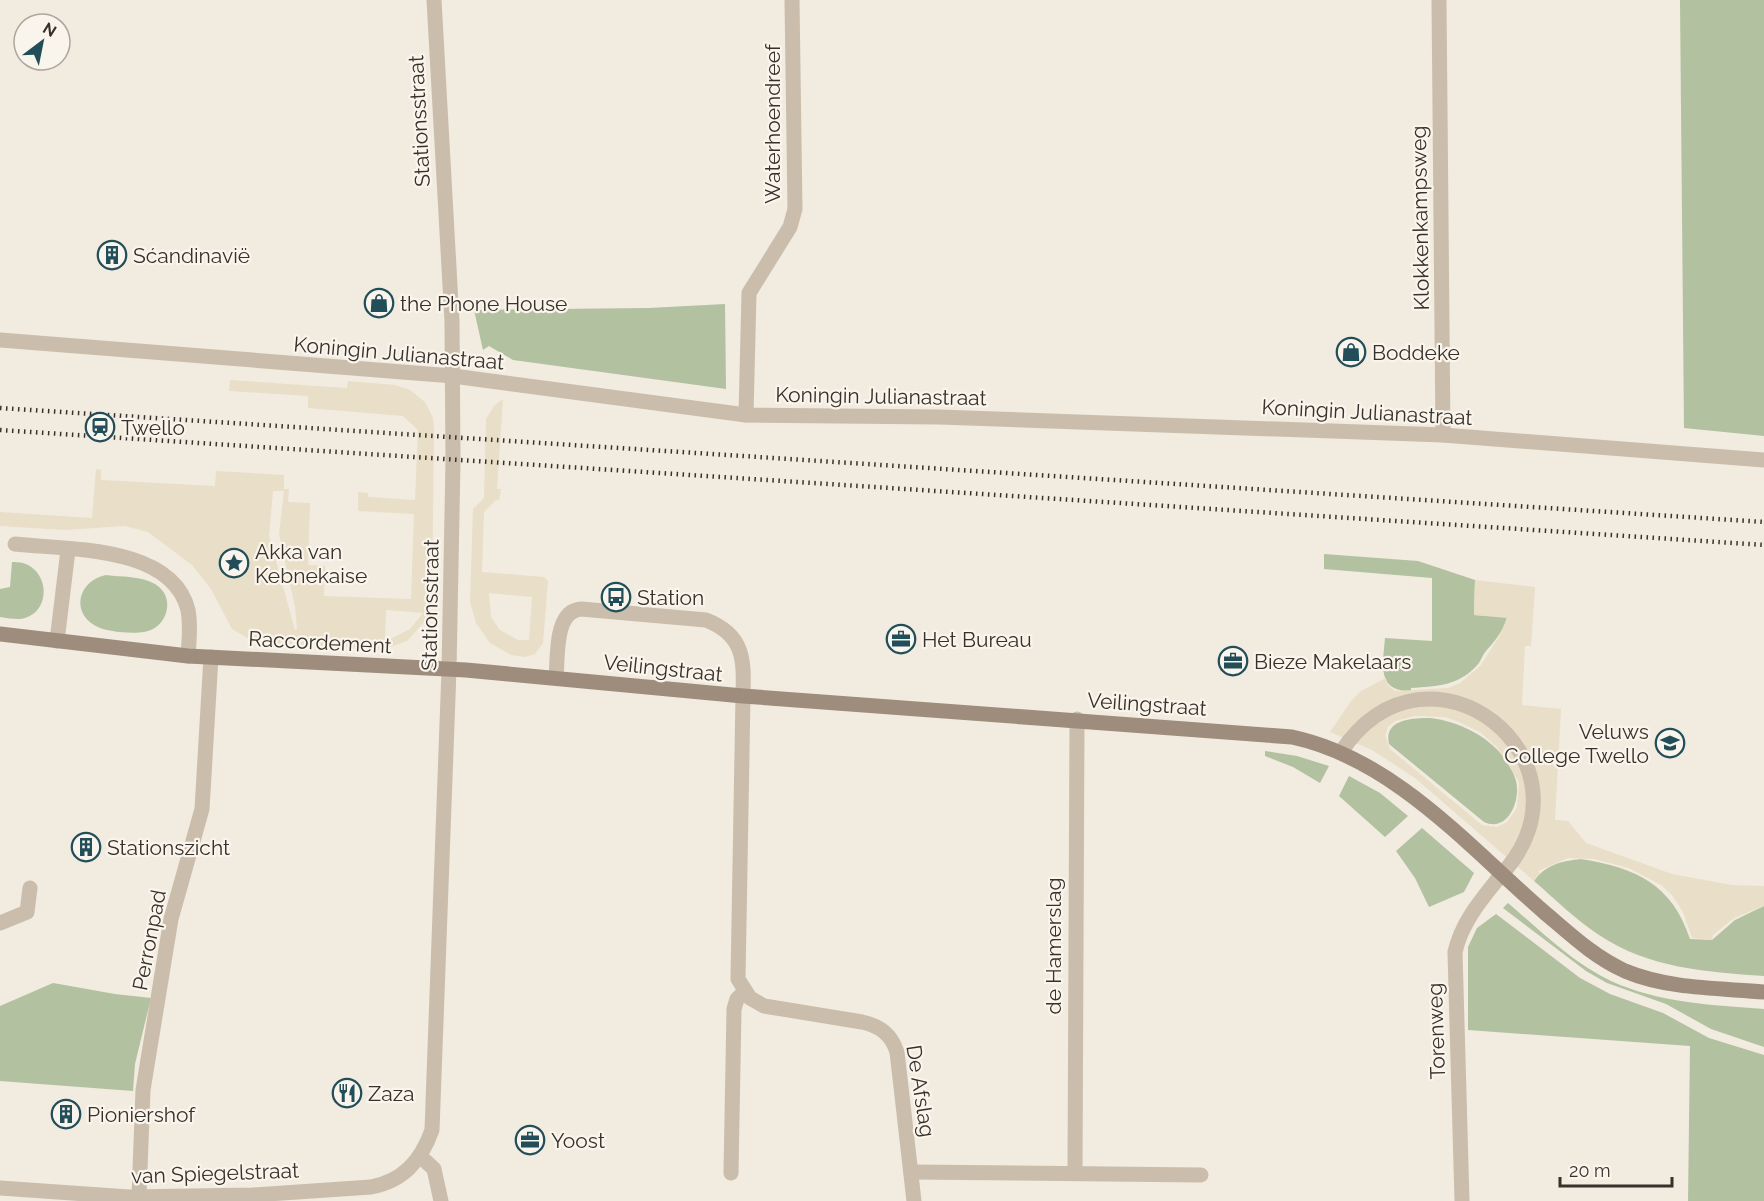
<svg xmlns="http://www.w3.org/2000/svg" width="1764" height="1201" font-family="Raleway,sans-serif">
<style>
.green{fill:#b2c1a0}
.plaza{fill:#e9dec7;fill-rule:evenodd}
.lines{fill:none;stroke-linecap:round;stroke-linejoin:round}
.lane{stroke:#cabdac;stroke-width:15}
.street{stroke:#cabdac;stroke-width:15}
.secondary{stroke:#9e8d7d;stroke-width:15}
.rail{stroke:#38302a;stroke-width:4.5;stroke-dasharray:1.5 4.5;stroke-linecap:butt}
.labels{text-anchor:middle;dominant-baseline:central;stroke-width:4.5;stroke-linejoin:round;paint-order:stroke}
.street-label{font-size:21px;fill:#38302a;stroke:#faf5ec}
.poi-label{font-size:21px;fill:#38302a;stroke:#faf5ec;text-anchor:start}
</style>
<rect width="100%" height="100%" fill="#f2ebdf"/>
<g class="green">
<polygon points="1680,0 1764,0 1764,436 1684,428"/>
<polygon points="725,304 726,389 513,360 489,346 483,350 474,310 649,308"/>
<path d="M1324 554 1418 561 1475 580 1474 615 1507 617C1503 632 1494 642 1486 651 1483 654 1481 660 1479 663 1460 686 1438 686 1411 688V691C1376 692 1383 663 1385 638L1432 641V578L1324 569Z"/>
<path d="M12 562C51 560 55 616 19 619 13 619 6 618 0 617V589L10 587Z"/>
<path d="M106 575C121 577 142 576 155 584 177 597 167 629 144 632 132 634 104 632 94 625 70 610 80 580 106 575Z"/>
<path d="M1430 718C1465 722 1505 744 1516 781 1521 800 1508 833 1484 822L1389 744C1383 719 1413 718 1430 718Z"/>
<polygon points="1265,751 1297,756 1329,766 1320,783 1293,767 1265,756"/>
<polygon points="1349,776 1380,793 1408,816 1385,837 1339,796"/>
<polygon points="1422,828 1474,873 1464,892 1429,907 1415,878 1396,851"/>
<path d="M1581 859C1636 868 1672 884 1690 939L1712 940 1735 920 1764 906V976C1706 972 1648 968 1599 935 1576 920 1555 899 1534 881 1545 865 1562 861 1581 859Z"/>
<path d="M1508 903C1540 930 1572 963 1611 981 1659 1003 1712 1005 1764 1009V1047L1711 1029 1666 1004 1607 983 1586 971 1503 908Z"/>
<polygon points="1496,914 1580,978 1610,994 1663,1013 1709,1038 1764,1055 1764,1201 1688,1201 1690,1046 1468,1030 1468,947 1477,928"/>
<polygon points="53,983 115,994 151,998 135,1064 133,1091 0,1081 0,1006"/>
</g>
<g class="plaza">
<path d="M230 380 347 388 348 381 395 385 410 390 425 402 433 418 434 430 432 600 426 620 407 641 382 650 254 642 232 629 211 589 192 565 148 532 125 526 65 530 0 526V512L92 518 96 469 101 470V480L215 486 216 471 284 475V489H289L288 502 310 503 308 565 325 566 324 596 411 599 414 514 358 511V492L368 493V497L415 500 418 430 403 416 308 408V396L229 391ZM273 491H284L279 534 295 607 297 629 295 630 269 536ZM386 611V610L423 613 410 629 385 642Z"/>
<path d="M503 399 497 489H501L499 500H496L484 512 482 572 544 577 548 581 543 643 535 654 525 657 511 655 490 643 476 623 470 602 473 509 484 498 486 419 494 406ZM489 593 532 597 529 640H518L500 630 491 617Z"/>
<path d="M1475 580 1535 587 1531 646H1525L1522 705 1561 709 1555 820 1568 821 1586 843 1672 874 1732 885 1764 886V906L1734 918 1713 935 1712 940 1692 938 1683 912 1672 895 1661 885 1629 868 1594 859 1568 858 1538 871 1540 873 1534 881 1415 778 1372 750 1330 732 1351 701 1361 691 1386 678 1388 685 1395 691 1448 688 1460 683 1481 665 1500 635 1507 618 1474 615ZM1415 716 1445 717 1459 722 1480 732 1497 747 1519 782 1517 808 1507 822 1497 827 1482 825 1390 749 1385 736 1388 727 1395 721Z"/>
</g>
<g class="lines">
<g class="lane">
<path d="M15 544C68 550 172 545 188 610 191 625 189 641 188 656"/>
<polyline points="57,641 68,550"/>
<path d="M556 678C558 657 554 611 581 609L706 620C745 635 744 661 743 696"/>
<path d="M1341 752C1429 620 1606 762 1501 875"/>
<polyline points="0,923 27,912 30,888"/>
<polyline points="731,1173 734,1009 737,999 744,992"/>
</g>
<g class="street">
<polyline points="1439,0 1443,435"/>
<polyline points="0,340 453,376 746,415 939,417 1443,435 1764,460"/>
<polyline points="746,415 749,293 790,227 795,209 792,0"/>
<path d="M743 696 738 979 750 998 764 1006 862 1022C880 1026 891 1034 897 1052L914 1201"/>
<polyline points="420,1156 434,1169 441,1201"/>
<polyline points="911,1172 1201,1175"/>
<polyline points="1075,1173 1077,719"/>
<path d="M0 1188 129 1197 253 1195 371 1187C403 1181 421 1161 432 1130L449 670 453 461 452 321 434 0"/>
<polyline points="139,1196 143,1090 171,919 202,809 211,657"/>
<path d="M1462 1201 1455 952C1462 921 1482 899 1501 875"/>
</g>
<path class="secondary" d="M0 634 188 656 466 670 743 696 1292 737C1394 759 1468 846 1544 912 1570 934 1594 957 1625 971 1668 989 1718 988 1764 992"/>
<g class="rail">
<polyline points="0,408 1764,522"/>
<polyline points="0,430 1764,545"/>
</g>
</g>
<defs>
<g id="building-ring" transform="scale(1.5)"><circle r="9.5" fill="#faf5ec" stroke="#214e58" stroke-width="1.5"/><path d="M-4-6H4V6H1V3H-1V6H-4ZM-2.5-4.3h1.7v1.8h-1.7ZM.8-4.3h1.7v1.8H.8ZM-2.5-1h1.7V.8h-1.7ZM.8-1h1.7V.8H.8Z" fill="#214e58"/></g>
<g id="shop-ring" transform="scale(1.5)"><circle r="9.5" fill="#faf5ec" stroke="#214e58" stroke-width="1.5"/><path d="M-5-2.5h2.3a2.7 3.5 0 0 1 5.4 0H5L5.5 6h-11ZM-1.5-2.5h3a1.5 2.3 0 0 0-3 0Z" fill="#214e58"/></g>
<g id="station-ring" transform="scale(1.5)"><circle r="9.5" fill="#faf5ec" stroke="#214e58" stroke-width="1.5"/><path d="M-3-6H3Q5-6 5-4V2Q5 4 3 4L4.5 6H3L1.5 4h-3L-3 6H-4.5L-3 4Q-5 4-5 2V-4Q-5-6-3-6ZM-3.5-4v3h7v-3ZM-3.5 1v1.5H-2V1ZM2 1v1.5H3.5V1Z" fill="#214e58"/></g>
<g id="sight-ring" transform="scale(1.5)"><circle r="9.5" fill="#faf5ec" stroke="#214e58" stroke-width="1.5"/><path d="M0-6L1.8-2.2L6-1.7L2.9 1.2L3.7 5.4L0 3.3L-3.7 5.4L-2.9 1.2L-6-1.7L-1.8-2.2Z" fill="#214e58"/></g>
<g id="bus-ring" transform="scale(1.5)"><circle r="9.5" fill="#faf5ec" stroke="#214e58" stroke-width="1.5"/><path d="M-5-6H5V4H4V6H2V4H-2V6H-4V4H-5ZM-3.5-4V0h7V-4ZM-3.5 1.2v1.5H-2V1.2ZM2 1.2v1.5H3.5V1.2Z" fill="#214e58"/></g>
<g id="office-ring" transform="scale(1.5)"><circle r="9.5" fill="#faf5ec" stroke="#214e58" stroke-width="1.5"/><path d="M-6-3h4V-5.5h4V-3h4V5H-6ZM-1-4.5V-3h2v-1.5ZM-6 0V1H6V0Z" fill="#214e58"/></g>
<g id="school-ring" transform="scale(1.5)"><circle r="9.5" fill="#faf5ec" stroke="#214e58" stroke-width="1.5"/><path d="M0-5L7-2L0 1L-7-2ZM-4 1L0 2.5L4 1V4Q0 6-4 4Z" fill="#214e58"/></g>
<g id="restaurant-ring" transform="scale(1.5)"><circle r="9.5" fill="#faf5ec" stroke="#214e58" stroke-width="1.5"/><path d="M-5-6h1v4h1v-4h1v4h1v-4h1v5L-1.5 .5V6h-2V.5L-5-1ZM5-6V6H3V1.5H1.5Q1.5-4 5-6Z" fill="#214e58"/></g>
</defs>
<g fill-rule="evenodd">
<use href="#building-ring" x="112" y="255"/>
<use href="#shop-ring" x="379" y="303"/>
<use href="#shop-ring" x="1351" y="352"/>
<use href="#station-ring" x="100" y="427"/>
<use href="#sight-ring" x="234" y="563"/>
<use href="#bus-ring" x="616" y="597"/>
<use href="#office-ring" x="901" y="639"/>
<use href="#office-ring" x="1233" y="661"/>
<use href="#school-ring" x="1670" y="743"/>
<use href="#building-ring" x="86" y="847"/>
<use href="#restaurant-ring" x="347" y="1093"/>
<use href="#building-ring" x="66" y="1114"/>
<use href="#office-ring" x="530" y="1140"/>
</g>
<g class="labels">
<g class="street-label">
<text transform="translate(419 121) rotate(-93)">Stationsstraat</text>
<text transform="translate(772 124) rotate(-90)">Waterhoendreef</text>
<text transform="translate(1420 218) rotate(-91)">Klokkenkampsweg</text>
<text transform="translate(399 353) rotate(5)">Koningin Julianastraat</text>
<text transform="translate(881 396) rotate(1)">Koningin Julianastraat</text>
<text transform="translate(1367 412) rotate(3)">Koningin Julianastraat</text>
<text transform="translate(430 605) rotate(-89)">Stationsstraat</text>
<text transform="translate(320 642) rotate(3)">Raccordement</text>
<text transform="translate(663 668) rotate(6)">Veilingstraat</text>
<text transform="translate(1147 704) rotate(4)">Veilingstraat</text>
<text transform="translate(149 940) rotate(-79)">Perronpad</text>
<text transform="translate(1053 946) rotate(-90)">de Hamerslag</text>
<text transform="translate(1436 1031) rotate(-92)">Torenweg</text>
<text transform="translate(921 1091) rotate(81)">De Afslag</text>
<text transform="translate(215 1173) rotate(-2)">van Spiegelstraat</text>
</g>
<g class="poi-label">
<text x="133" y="255">Sćandinavië</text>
<text x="400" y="303">the Phone House</text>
<text x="1372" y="352">Boddeke</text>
<text x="121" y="427">Twello</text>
<text x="255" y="551">Akka van<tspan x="255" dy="24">Kebnekaise</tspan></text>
<text x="637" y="597">Station</text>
<text x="922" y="639">Het Bureau</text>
<text x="1254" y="661">Bieze Makelaars</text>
<text x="1649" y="731" text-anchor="end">Veluws<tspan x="1649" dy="24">College Twello</tspan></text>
<text x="107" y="847">Stationszicht</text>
<text x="368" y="1093">Zaza</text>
<text x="87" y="1114">Pioniershof</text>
<text x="551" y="1140">Yoost</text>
</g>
</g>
<g transform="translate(42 42) rotate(32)"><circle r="28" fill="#faf5ec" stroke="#aca69e" stroke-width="1.5"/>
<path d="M0-4.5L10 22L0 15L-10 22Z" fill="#214e58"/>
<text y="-9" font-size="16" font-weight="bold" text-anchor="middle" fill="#38302a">N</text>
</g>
<path d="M1560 1177v9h112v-9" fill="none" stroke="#38302a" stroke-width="3"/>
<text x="1569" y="1177" font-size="18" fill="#38302a" stroke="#faf5ec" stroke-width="4.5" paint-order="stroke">20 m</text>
</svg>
